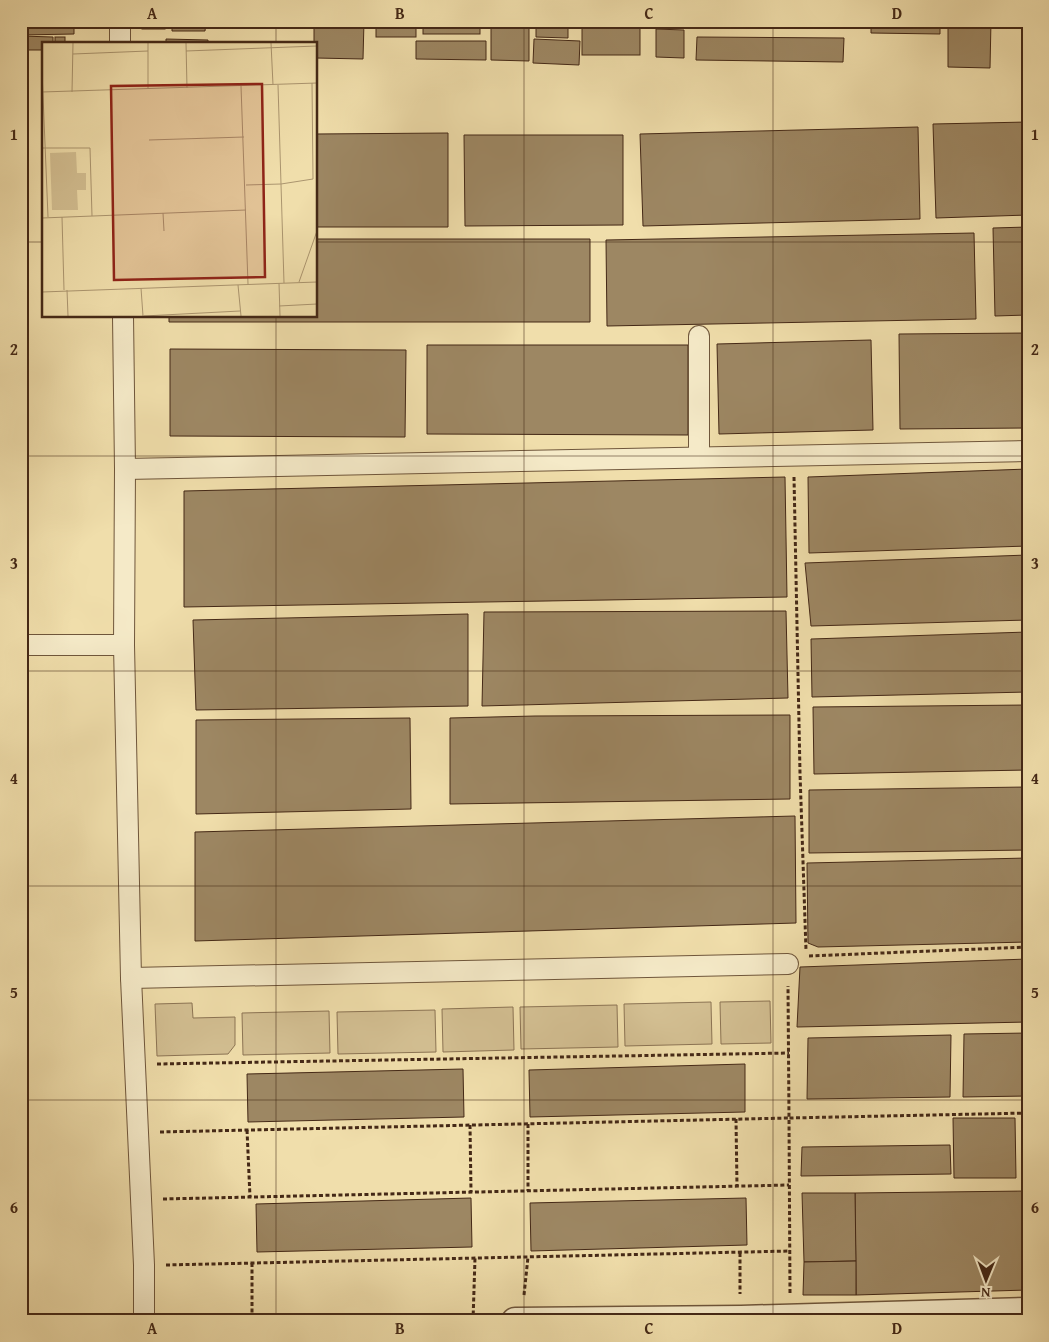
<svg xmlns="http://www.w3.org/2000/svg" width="1049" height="1342" font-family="'Gentium Book Plus',serif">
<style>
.green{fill:#d3bf92;stroke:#8c7454}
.building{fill:#9d8763;stroke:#442816}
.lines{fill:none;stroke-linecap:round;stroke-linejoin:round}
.minor-casing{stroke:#6f563b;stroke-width:22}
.tertiary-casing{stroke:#6f563b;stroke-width:29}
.path{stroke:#442816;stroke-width:3;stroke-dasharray:4 2.5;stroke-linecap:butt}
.minor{stroke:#f5eac8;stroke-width:20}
.tertiary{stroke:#f5eac8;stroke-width:26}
.grid{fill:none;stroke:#442816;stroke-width:1;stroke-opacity:0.55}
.inset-road{fill:none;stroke:#ab956f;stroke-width:1}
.view{fill:#8f2418;fill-opacity:0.15;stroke:#8f2418;stroke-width:2.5}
.inset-edge{fill:none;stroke:#442816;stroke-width:2.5}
.neatline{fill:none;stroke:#442816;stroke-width:2}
.grid-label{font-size:16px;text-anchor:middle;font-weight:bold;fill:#442816}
</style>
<rect width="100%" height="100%" fill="#f0deab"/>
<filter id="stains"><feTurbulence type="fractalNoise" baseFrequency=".004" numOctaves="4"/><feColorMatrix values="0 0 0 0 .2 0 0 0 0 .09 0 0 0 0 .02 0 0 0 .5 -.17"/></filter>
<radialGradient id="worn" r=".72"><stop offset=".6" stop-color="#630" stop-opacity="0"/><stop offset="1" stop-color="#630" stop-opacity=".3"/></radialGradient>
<g class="green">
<polygon points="770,1001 771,1043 721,1044 720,1002"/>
<polygon points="711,1002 712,1044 625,1046 624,1004"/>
<polygon points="192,1003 193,1018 235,1017 235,1045 228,1054 157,1056 155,1004"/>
<polygon points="617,1005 618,1047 521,1049 520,1007"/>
<polygon points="513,1007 514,1050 443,1052 442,1009"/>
<polygon points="435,1010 436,1052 338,1054 337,1012"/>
<polygon points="329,1011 330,1053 243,1055 242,1013"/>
</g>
<g class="building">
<polygon points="21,21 74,21 74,34 21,35"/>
<rect x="142" y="21" width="23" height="8"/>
<polygon points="172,21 206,21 205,31 172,31"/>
<polygon points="222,21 271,21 271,28 222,27"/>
<polygon points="314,21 364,21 363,59 316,58 316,44 314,44"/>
<rect x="376" y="21" width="40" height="16"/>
<rect x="423" y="21" width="57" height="13"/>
<polygon points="491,21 529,21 529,61 491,60"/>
<polygon points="536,21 568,21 568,38 536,37"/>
<rect x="582" y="21" width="58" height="34"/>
<rect x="775" y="21" width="73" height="6"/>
<polygon points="871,21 940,21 940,34 871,33"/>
<polygon points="948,21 991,21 990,68 948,67"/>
<rect x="1026" y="21" width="2" height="43"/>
<polygon points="656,29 684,30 684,58 656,57"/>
<polygon points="21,36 53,37 53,44 44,44 44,50 21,50"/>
<rect x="55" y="37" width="10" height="7"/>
<polygon points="697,37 844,38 843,62 696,60"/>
<polygon points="166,39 208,40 208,44 166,44"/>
<polygon points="534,39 580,41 579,65 533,63"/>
<polygon points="416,41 486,41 486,60 416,59"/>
<polygon points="1028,122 1028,215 936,218 933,124"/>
<polygon points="918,127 920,219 643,226 640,134"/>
<polygon points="448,133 448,227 316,227 316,134"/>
<polygon points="464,135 623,135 623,225 465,226"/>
<polygon points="1028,227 1028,315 995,316 993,228"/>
<polygon points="974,233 976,319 607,326 606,240"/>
<polygon points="316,239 590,239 590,322 169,322 169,316 316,316"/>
<polygon points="1028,333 1028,428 900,429 899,334"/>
<polygon points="871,340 873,430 719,434 717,344"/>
<polygon points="427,345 688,345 688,435 427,434"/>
<polygon points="170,349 406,350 405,437 170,436"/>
<polygon points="1028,469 1028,546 809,553 808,477"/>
<polygon points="785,477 787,597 184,607 184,491"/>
<polygon points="1028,555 1028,620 811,626 805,563"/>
<polygon points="786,611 788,698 482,706 484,612"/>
<polygon points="468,614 468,706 196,710 193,620"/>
<polygon points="1028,632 1028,692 812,697 811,639"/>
<polygon points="1028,705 1028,770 814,774 813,707"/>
<polygon points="790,715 790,799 450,804 450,718 535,716"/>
<polygon points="410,718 411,809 196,814 196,720"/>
<polygon points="1028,787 1028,850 809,853 809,790"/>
<polygon points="795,816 796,923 195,941 195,832"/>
<polygon points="1028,858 1028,942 818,947 808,943 807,863"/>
<polygon points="1028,959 1028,1022 797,1027 800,967"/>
<polygon points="1028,1033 1028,1096 963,1097 964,1034"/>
<polygon points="951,1035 950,1097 807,1099 808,1038"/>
<polygon points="745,1064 745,1112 530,1117 529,1070"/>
<polygon points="463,1069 464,1117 248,1122 247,1074"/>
<polygon points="953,1118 1015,1118 1016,1178 954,1178"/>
<polygon points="950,1145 951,1174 801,1176 802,1147"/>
<polygon points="1028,1191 1028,1290 856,1295 855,1193"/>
<polygon points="802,1193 855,1193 856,1261 804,1262"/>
<polygon points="471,1198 472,1247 257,1252 256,1204"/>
<polygon points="746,1198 747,1245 531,1251 530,1203"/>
<polygon points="856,1261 856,1295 803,1295 804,1262"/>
</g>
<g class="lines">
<g class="minor-casing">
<g id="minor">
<polyline points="120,21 120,44"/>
<polyline points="123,316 125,469 124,645 131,978 144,1265 144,1321"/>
<polyline points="699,336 699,457"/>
<polyline points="125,469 1028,451"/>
<polyline points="21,645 124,645"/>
<polyline points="131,978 788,964"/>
</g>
</g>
<g class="tertiary-casing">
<polyline id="tertiary" points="515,1321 741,1319 1028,1311"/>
</g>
<g class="path">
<polyline points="794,477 800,773 806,950"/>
<polyline points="809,956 1028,947"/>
<polyline points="157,1064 789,1053"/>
<polyline points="736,1119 737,1186"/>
<polyline points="528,1124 528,1191"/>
<polyline points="470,1125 471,1192"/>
<polyline points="247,1130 250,1197"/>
<polyline points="160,1132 789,1118 788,986"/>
<polyline points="163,1199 789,1185"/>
<polyline points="740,1253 740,1294"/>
<polyline points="252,1263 252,1321"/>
<polyline points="166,1265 790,1251"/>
<polyline points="790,1293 789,1118 1028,1113"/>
<polyline points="524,1295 528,1257"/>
<polyline points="473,1321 475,1258"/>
</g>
<use href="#minor" class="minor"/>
<use href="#tertiary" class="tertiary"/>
</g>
<path class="grid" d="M276 21V44M524 21V1321M773 21V1321M21 242H44M316 242H1028M276 316V1321M21 456H1028M21 671H1028M21 886H1028M21 1100H1028"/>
<g transform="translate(42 42)">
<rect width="275" height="275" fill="#f0deab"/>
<path d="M34 110 35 131H44V148H35L36 168H10L8 111Z" fill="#d3bf92"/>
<path class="inset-road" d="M106 1V47M144 1 145 46M229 1 231 43M144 9 275 4M31 12 106 9M0 29 6 175M236 43 242 241M199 44 206 242M0 50 275 41M30 50 31 1M107 98 202 95M0 106H48L50 174M204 143 239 142 271 137 270 41M121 171 122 189M20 175 22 248M0 176 204 168M257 240 275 189M237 241 238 274M196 243 199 274M99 246 101 274M25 248 26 274M0 250 275 240M237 264 275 262M102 274 198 269"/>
<path class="view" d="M220 42 223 235 72 238 69 44Z"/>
<rect width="275" height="275" class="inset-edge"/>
</g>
<rect width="1049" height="1342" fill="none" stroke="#f0deab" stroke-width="55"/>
<g transform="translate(986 1280) rotate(181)" stroke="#f5eac8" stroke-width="4" paint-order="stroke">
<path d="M0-4L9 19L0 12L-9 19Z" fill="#442816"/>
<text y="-8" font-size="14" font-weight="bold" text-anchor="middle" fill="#442816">N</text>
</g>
<rect x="28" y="28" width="994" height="1286" class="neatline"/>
<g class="grid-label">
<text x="152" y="19">A</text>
<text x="400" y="19">B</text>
<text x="649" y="19">C</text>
<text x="897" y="19">D</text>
<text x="14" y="140">1</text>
<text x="1035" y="140">1</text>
<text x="14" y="355">2</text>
<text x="1035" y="355">2</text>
<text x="14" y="569">3</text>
<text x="1035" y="569">3</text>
<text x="14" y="784">4</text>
<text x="1035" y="784">4</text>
<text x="14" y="998">5</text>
<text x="1035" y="998">5</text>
<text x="14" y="1213">6</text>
<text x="1035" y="1213">6</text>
<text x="152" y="1334">A</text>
<text x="400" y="1334">B</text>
<text x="649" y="1334">C</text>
<text x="897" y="1334">D</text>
</g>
<rect width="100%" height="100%" filter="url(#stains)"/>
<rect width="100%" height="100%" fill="url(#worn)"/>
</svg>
